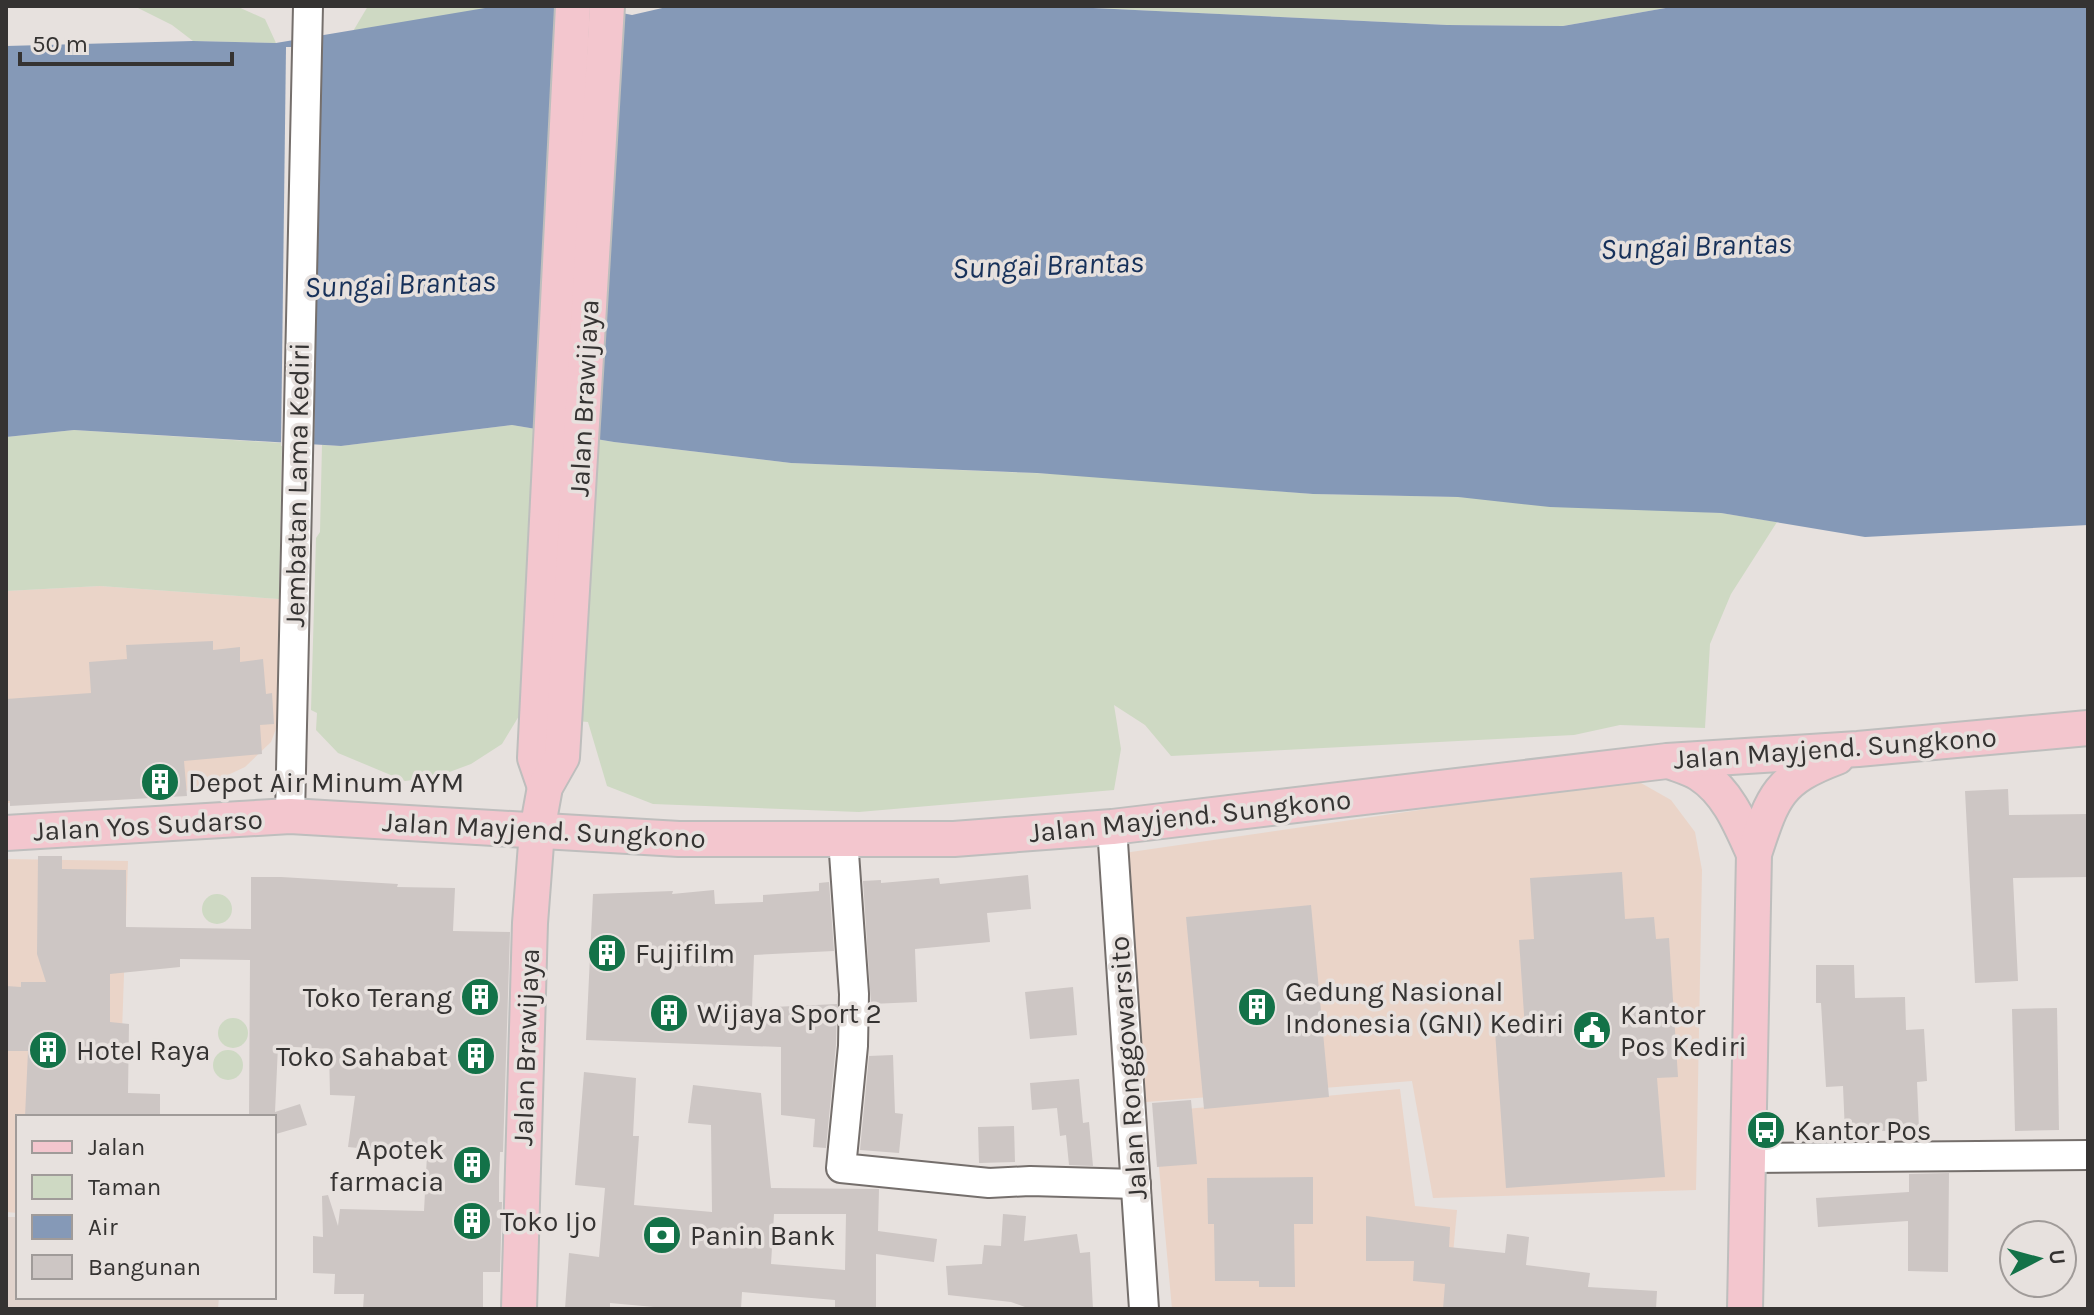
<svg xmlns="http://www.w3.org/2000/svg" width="2094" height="1315" font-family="Karla,sans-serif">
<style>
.commercial{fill:#ead4c8}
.built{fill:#e1d3cc}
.green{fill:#ced9c3}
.water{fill:#8599b7}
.pier{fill:#e7e1de}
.building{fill:#cdc6c4;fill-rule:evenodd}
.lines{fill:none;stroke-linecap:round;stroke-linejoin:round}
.minor-casing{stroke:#756f6c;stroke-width:32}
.major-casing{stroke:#bebebd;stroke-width:38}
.minor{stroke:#fff;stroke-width:28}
.major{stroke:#f3c6ce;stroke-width:34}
.labels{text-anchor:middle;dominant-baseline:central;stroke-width:7;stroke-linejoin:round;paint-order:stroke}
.street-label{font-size:28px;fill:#353332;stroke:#e7e1de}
.poi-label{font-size:28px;fill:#353332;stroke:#e7e1de;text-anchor:start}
.water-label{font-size:30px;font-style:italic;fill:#17315a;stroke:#e7e1de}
</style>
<rect width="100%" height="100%" fill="#e7e1de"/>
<g class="commercial">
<polygon points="100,586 279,599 280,718 271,742 245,767 198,789 115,800 6,803 6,591"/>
<polygon points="1641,783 1671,800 1695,832 1702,870 1696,1190 1433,1198 1412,1081 1146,1102 1124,853 1584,786"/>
<polygon points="6,859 128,861 119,1117 18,1117 18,1213 6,1212"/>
<polygon points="1400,1089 1415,1206 1457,1210 1448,1309 1172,1309 1154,1112"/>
</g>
<polygon class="built" points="6,1217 18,1217 18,1297 219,1297 218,1309 6,1309"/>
<g class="green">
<polygon points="134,6 236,6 265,19 276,43 193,41 172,25"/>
<polygon points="368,6 501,6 352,33"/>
<polygon points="1051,6 1677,6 1563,26 1447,25"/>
<polygon points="512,425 614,442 791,463 1080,475 1313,494 1458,497 1721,513 1777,522 1731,594 1710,644 1705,728 1620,725 1574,735 1171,756 1145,725 1114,705 1121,749 1114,790 859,812 653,804 607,786 588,722 519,716 502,744 471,764 436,777 405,781 338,753 316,730 317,713 311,710 316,538 320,532 322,445 341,446"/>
<polygon points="74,430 282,443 279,599 100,586 6,591 6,437"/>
<circle cx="217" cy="909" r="15"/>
<circle cx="233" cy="1033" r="15"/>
<circle cx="228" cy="1065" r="15"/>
</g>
<polygon class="water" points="497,6 587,6 632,15 671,6 1051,6 1447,25 1563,26 1677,6 2088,6 2088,525 1865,537 1721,513 1550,507 1458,497 1313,494 1037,473 791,463 614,442 512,425 341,446 74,430 6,437 6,46 193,41 276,43"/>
<polygon class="pier" points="286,47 320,47 314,449 281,446"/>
<g class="building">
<polygon points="213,641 213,650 240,647 240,662 263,659 266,694 272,693 274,724 260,725 262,754 184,761 187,796 10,806 10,801 6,801 6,699 91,693 89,662 127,659 126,645"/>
<polygon points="2008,789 2009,815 2088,814 2088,877 2013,878 2018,981 1975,983 1965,791"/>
<polygon points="38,856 62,856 62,869 126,870 126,927 251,929 251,877 281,877 398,884 397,887 455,888 453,931 510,932 503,1152 500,1152 499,1177 499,1202 502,1202 500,1272 483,1272 483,1309 363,1309 364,1294 334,1294 335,1274 313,1273 313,1236 323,1237 322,1196 328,1195 338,1226 340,1209 424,1211 427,1155 348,1147 355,1096 330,1095 329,1049 278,1046 275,1112 300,1104 307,1125 276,1134 274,1117 249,1117 250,960 180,959 180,967 110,974 110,1022 129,1024 128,1093 160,1094 160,1117 25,1117 28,1051 6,1051 6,986 21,987 21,982 46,982 37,954"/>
<polygon points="1622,872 1625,919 1654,917 1656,939 1669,938 1678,1077 1657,1078 1665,1177 1506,1188 1495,1031 1525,1029 1519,940 1534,939 1530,878"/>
<polygon points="1028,875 1031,909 987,913 990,942 915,949 917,1002 871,1004 863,881 881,880 881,883 939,878 940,884"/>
<polygon points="829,882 834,951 754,955 752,1008 837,1004 836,1045 826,1148 813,1147 815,1119 781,1115 781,1047 586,1040 593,894 673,891 672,894 714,890 715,904 763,902 763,895 819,891 819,883"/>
<polygon points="1311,905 1329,1097 1204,1109 1186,917"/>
<polygon points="1816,965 1854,965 1855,998 1905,997 1906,1030 1924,1029 1927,1081 1917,1082 1919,1129 1845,1133 1843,1086 1826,1087 1821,1003 1816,1003"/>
<polygon points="1073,987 1077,1035 1030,1039 1025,992"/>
<polygon points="2057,1008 2059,1130 2015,1131 2012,1009"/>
<polygon points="893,1055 895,1113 903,1114 899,1153 860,1150 869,1056"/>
<path d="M584 1072 636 1078 633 1136H639L634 1205 712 1212 711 1125 688 1123 693 1085 761 1093 771 1188 879 1189 878 1231 937 1239 934 1262 876 1254V1309H835V1300L742 1292 741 1309H676L610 1303V1309H565L569 1253 599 1257 605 1188 575 1185ZM774 1214H846L845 1270 771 1264Z"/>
<polygon points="1079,1079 1083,1123 1089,1122 1093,1166 1069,1165 1066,1135 1060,1136 1057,1108 1032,1110 1030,1083"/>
<polygon points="1191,1100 1197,1164 1157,1167 1152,1103"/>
<polygon points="1014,1126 1015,1162 979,1163 978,1127"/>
<polygon points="1949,1173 1948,1272 1908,1271 1908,1221 1818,1227 1816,1198 1909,1192 1909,1174"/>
<polygon points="1313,1177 1313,1224 1294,1224 1295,1287 1259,1287 1259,1281 1215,1281 1214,1224 1208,1224 1207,1178"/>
<polygon points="1003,1214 1026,1216 1024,1241 1077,1234 1080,1253 1090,1252 1093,1309 1025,1307 1011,1302 948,1295 946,1266 982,1264 984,1245 1001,1246"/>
<polygon points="1366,1216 1450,1227 1449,1247 1505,1253 1507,1234 1529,1237 1526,1265 1590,1273 1588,1287 1657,1291 1656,1309 1443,1309 1445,1284 1413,1281 1414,1261 1366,1261"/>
</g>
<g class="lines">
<g class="minor-casing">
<g id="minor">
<polyline points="290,816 308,6"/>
<polyline points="1112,827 1144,1309"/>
<polyline points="843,839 854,994 853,1046 841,1168 989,1183 1030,1181 1136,1184"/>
<polyline points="1747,1158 2088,1155"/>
</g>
</g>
<g class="major-casing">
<g id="major">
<path d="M1669 761C1679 765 1691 768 1700 774 1728 792 1741 825 1754 854"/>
<polyline points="545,787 535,758 573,6"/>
<polyline points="6,833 290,816 679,839 954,839 1112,827 1667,761 1858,749 2088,728"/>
<polyline points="519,1309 530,923 537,831 545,787 562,757 607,6"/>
<path d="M1745 1309 1754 854C1773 796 1778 779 1837 757"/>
</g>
</g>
<use href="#minor" class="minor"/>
<use href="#major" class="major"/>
</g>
<defs>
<g id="building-disc" transform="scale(2)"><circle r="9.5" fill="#137248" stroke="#e7e1de"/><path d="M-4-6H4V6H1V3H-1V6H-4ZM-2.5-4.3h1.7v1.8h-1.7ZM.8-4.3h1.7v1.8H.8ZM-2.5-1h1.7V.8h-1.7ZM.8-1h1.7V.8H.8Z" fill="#fff"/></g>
<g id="civic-disc" transform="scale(2)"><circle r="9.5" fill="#137248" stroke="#e7e1de"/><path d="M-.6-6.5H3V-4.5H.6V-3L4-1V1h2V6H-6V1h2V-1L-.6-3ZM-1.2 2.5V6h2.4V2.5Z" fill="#fff"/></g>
<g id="bus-disc" transform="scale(2)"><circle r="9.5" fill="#137248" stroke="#e7e1de"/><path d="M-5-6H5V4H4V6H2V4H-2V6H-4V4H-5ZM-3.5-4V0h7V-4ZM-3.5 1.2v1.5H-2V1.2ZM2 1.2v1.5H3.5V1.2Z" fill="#fff"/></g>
<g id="bank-disc" transform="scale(2)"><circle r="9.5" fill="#137248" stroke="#e7e1de"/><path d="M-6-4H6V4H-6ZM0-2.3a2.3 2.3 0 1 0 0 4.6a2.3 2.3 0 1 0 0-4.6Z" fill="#fff"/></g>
</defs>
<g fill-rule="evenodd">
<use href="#building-disc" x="160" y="782"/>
<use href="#building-disc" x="607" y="953"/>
<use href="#building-disc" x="480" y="997"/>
<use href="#building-disc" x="1257" y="1007"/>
<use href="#building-disc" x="669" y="1013"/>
<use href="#civic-disc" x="1592" y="1030"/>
<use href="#building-disc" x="48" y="1050"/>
<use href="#building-disc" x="476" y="1056"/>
<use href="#bus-disc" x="1766" y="1130"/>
<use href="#building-disc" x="472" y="1165"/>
<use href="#building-disc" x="472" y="1221"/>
<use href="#bank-disc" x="662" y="1235"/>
</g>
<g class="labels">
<g class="street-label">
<text transform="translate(584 398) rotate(-87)">Jalan Brawijaya</text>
<text transform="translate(297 485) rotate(-89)">Jembatan Lama Kediri</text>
<text transform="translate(1835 748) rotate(-4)">Jalan Mayjend. Sungkono</text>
<text transform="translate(1190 816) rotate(-6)">Jalan Mayjend. Sungkono</text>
<text transform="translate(148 825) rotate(-3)">Jalan Yos Sudarso</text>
<text transform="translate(544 830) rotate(3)">Jalan Mayjend. Sungkono</text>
<text transform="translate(526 1047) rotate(-88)">Jalan Brawijaya</text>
<text transform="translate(1128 1068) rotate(-94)">Jalan Ronggowarsito</text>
</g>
<g class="poi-label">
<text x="188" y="782">Depot Air Minum AYM</text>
<text x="635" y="953">Fujifilm</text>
<text x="1285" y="991">Gedung Nasional<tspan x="1285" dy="32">Indonesia (GNI) Kediri</tspan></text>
<text x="452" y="997" text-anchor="end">Toko Terang</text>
<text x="697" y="1013">Wijaya Sport 2</text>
<text x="1620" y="1014">Kantor<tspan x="1620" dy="32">Pos Kediri</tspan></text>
<text x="76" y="1050">Hotel Raya</text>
<text x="448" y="1056" text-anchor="end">Toko Sahabat</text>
<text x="1794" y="1130">Kantor Pos</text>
<text x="444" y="1149" text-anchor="end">Apotek<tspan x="444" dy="32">farmacia</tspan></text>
<text x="500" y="1221">Toko Ijo</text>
<text x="690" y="1235">Panin Bank</text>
</g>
<g class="water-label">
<text transform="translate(1696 246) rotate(-2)">Sungai Brantas</text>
<text transform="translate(1048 265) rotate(-2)">Sungai Brantas</text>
<text transform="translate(400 284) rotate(-2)">Sungai Brantas</text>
</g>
</g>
<rect width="2094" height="1315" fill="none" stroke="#353332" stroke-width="16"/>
<rect x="16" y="1115" width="260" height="184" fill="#e7e1de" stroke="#a09b99" stroke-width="2"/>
<rect x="32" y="1141" width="40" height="12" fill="#f3c6ce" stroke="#a09b99" stroke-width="2"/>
<text x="88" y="1155" font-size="24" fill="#353332">Jalan</text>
<rect x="32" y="1175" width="40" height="24" fill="#ced9c3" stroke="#a09b99" stroke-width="2"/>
<text x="88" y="1195" font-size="24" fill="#353332">Taman</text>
<rect x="32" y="1215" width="40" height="24" fill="#8599b7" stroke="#a09b99" stroke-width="2"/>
<text x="88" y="1235" font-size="24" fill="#353332">Air</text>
<rect x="32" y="1255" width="40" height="24" fill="#cdc6c4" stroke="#a09b99" stroke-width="2"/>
<text x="88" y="1275" font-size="24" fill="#353332">Bangunan</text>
<g transform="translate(2038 1259) rotate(84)"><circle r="38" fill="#e7e1de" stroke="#a09b99" stroke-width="2"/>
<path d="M0-6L14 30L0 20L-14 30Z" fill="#137248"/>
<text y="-12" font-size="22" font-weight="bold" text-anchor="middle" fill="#353332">U</text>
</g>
<path d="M20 52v12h212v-12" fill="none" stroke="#353332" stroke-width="4"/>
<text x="32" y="52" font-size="24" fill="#353332" stroke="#e7e1de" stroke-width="6" paint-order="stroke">50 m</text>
</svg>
